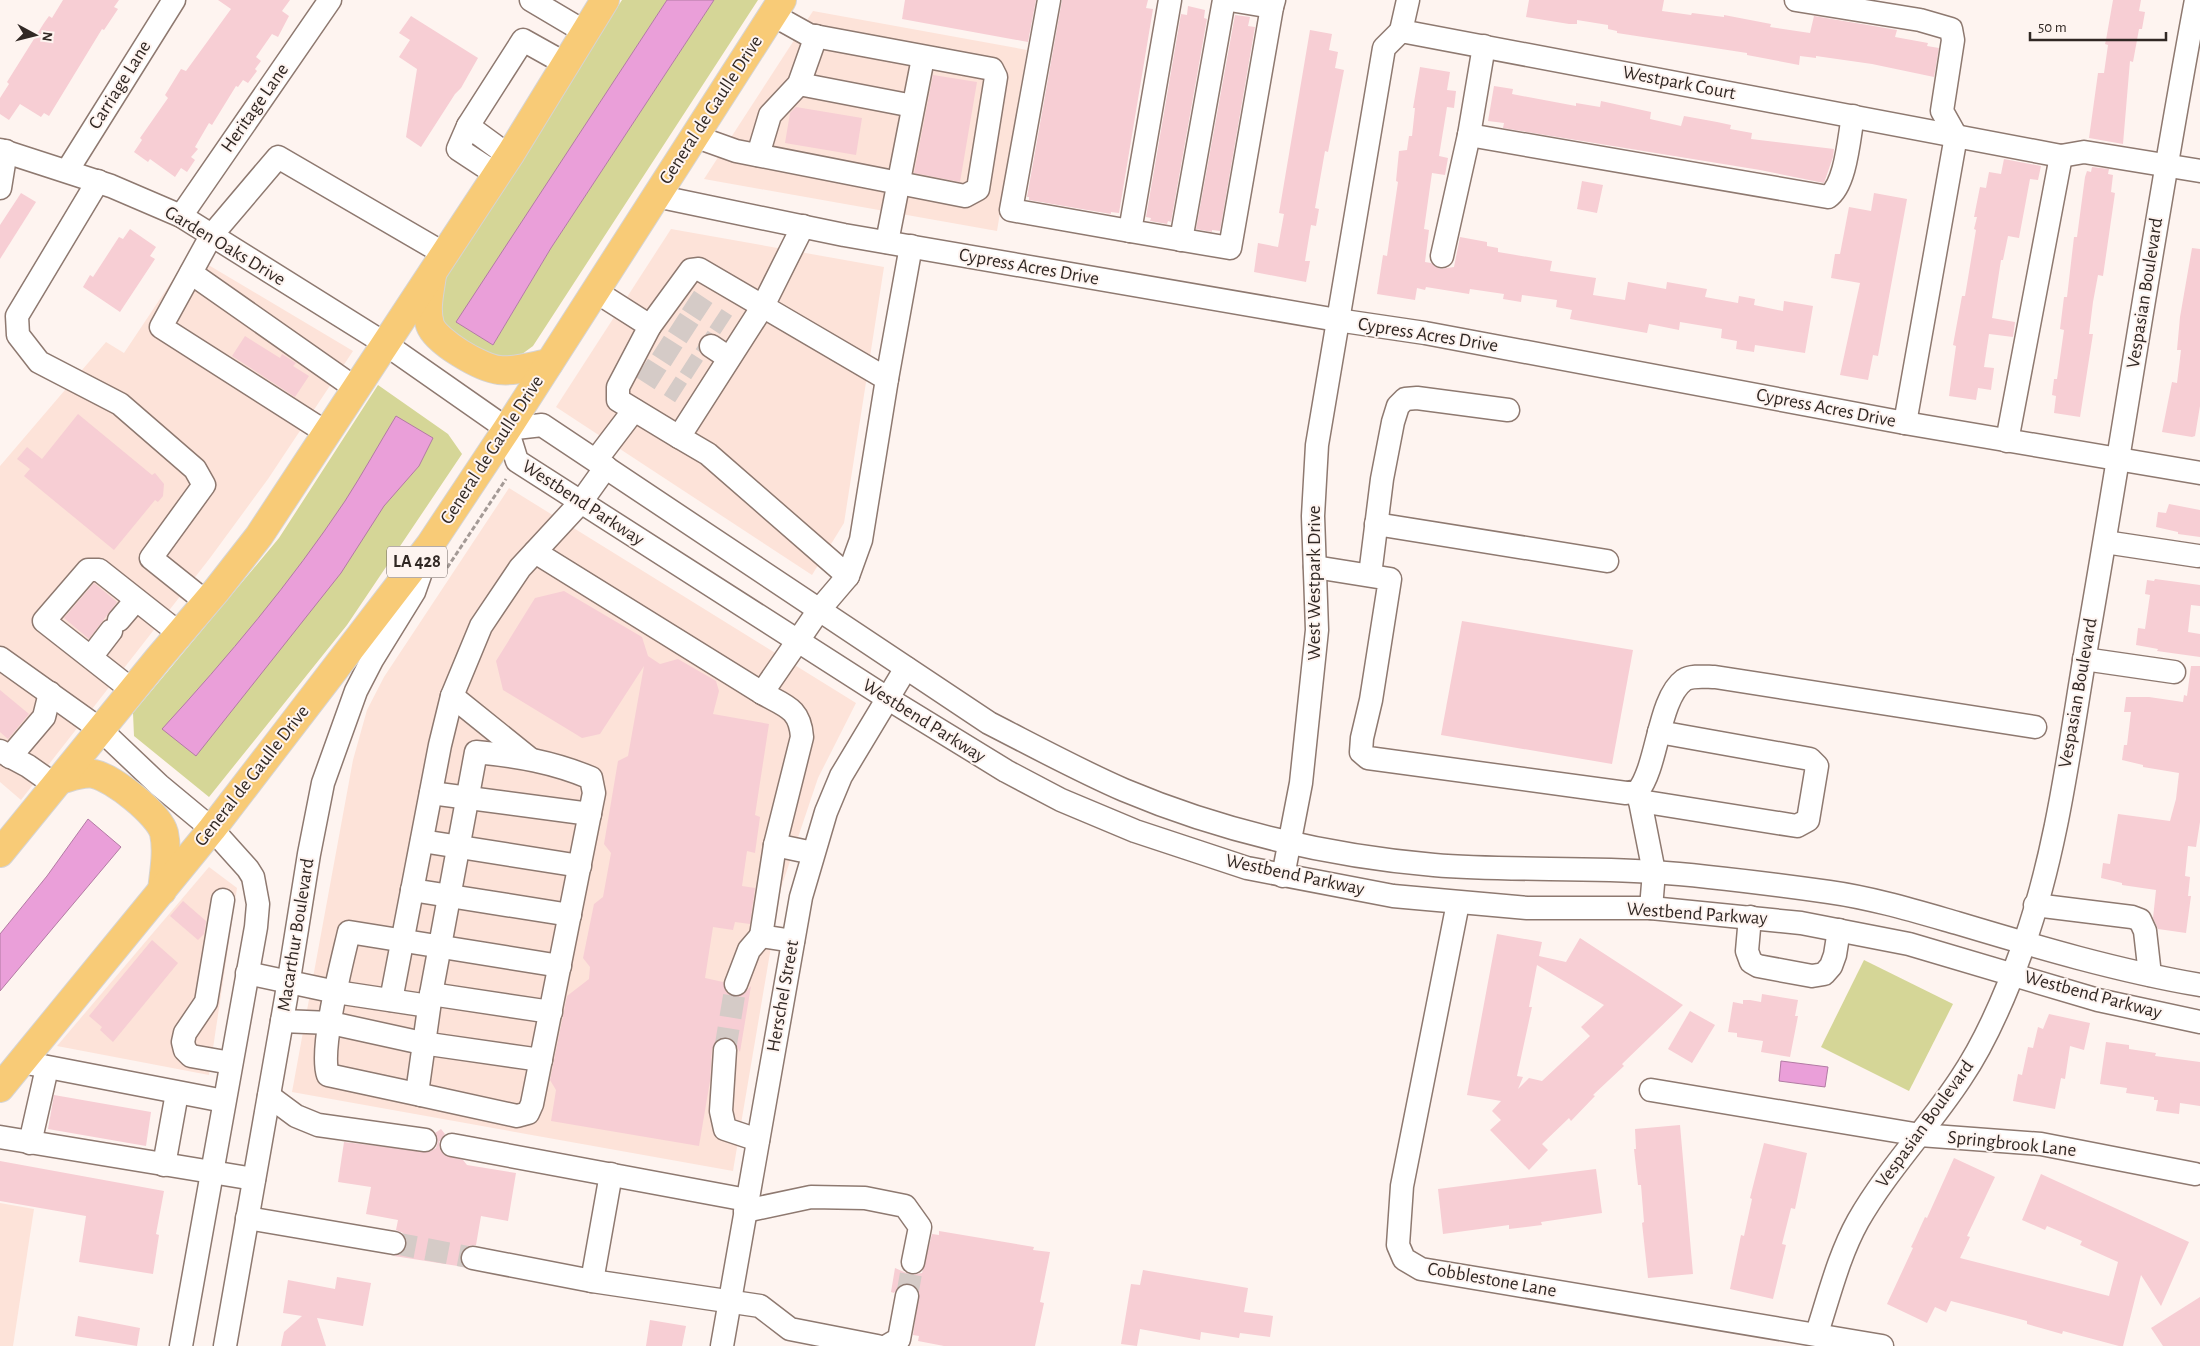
<svg xmlns="http://www.w3.org/2000/svg" width="2200" height="1346" font-family="'Alegreya Sans',sans-serif">
<style>
.built{fill:#fde3d9}
.green{fill:#d5d697}
.water{fill:#ea9fd9;stroke:#b27ba3}
.building{fill:#f7ced4;fill-rule:evenodd}
.lines{fill:none;stroke-linecap:round;stroke-linejoin:round}
.minor-tunnel{stroke:#d5cbc7;stroke-width:22;stroke-dasharray:22 11;stroke-linecap:butt}
.minor-casing{stroke:#8e7970;stroke-width:25}
.major-casing{stroke:#d6d4d3;stroke-width:30}
.path{stroke:#a49a96;stroke-width:3;stroke-dasharray:5 2.5;stroke-linecap:butt}
.minor{stroke:#fff;stroke-width:22}
.major{stroke:#f8cb77;stroke-width:28}
.labels{text-anchor:middle;dominant-baseline:central;stroke-width:4;stroke-linejoin:round;paint-order:stroke}
.shield{fill:#fef4f0;stroke:#6e6561;stroke-width:1}
.shield-label{font-size:18px;font-weight:bold;fill:#312824}
.street-label{font-size:19px;fill:#312824;stroke:#fef4f0}
</style>
<rect width="100%" height="100%" fill="#fef4f0"/>
<g class="built">
<polygon points="813,11 1027,50 997,231 704,179"/>
<polygon points="671,229 884,267 844,523 812,575 556,407"/>
<polygon points="190,254 353,351 268,479 210,558 21,800 0,782 0,466 106,342 124,353"/>
<polygon points="509,488 856,703 818,778 781,888 733,1171 292,1092 353,760 367,710 384,677"/>
<polygon points="209,867 237,888 209,1075 57,1046"/>
<polygon points="0,1203 34,1209 13,1346 0,1346"/>
</g>
<g class="green">
<polygon points="622,0 667,0 457,322 493,345 551,248 714,0 758,0 533,346 514,360 491,358 443,328 436,307 440,282"/>
<polygon points="378,385 448,434 462,454 347,625 209,797 134,736 133,713 279,538"/>
<polygon points="1864,960 1953,1004 1909,1091 1821,1047"/>
</g>
<g class="water">
<polygon points="667,0 714,0 551,248 493,345 456,322"/>
<path d="M396 416 433 438 419 466 384 506 341 573 196 756 162 729C228 657 291 582 345 501 363 473 379 444 396 416Z"/>
<polygon points="88,819 121,847 0,991 0,934 47,876"/>
<polygon points="1781,1061 1828,1067 1825,1087 1779,1081"/>
</g>
<g class="building">
<polygon points="63,0 119,0 114,7 118,9 104,30 102,29 49,116 44,113 41,117 20,104 9,120 0,114 0,98 9,84 7,82 44,23 49,16 52,18"/>
<polygon points="218,0 290,0 282,11 289,16 278,37 272,34 256,57 261,61 255,69 257,71 248,83 243,80 238,87 236,86 212,125 209,123 195,147 198,149 191,157 195,160 187,172 181,168 175,177 150,159 148,162 134,152 142,140 140,138 168,98 165,95 181,69 186,71 231,9"/>
<polygon points="905,0 1036,0 1028,42 902,19"/>
<polygon points="1062,0 1148,0 1146,8 1153,9 1119,213 1111,212 1111,214 1029,200 1029,197 1027,197"/>
<polygon points="1529,0 1664,0 1662,11 1691,15 1692,13 1724,17 1724,15 1771,24 1770,27 1810,33 1814,16 1897,30 1895,37 1928,43 1927,46 1939,48 1934,77 1872,64 1816,56 1816,58 1800,56 1799,65 1747,55 1747,53 1617,33 1617,31 1608,29 1608,25 1577,20 1577,24 1569,24 1526,17"/>
<polygon points="2113,0 2141,0 2139,11 2145,12 2142,29 2139,29 2133,62 2130,61 2123,144 2089,138 2098,73 2104,73 2108,45 2105,44 2106,40"/>
<polygon points="1188,6 1205,10 1204,18 1207,19 1171,222 1168,221 1167,224 1150,221 1151,218 1146,217 1181,14 1187,15"/>
<polygon points="1235,15 1250,17 1248,26 1255,27 1220,231 1212,230 1212,232 1196,229"/>
<polygon points="411,16 478,58 461,88 455,94 421,147 406,137 417,69 399,57 410,40 399,33"/>
<polygon points="1310,30 1332,34 1329,50 1338,52 1335,68 1344,70 1328,152 1325,151 1315,208 1319,209 1316,226 1311,225 1305,261 1310,261 1306,282 1254,272 1258,243 1278,247 1284,214 1279,213"/>
<polygon points="1420,67 1450,72 1447,90 1456,91 1454,108 1447,107 1439,156 1448,158 1445,175 1432,173 1424,229 1429,230 1425,262 1431,263 1440,269 1454,267 1460,237 1487,242 1487,246 1498,248 1498,252 1552,261 1550,271 1596,278 1593,295 1625,300 1628,282 1666,289 1667,282 1707,289 1705,297 1738,303 1739,296 1755,299 1754,305 1783,311 1784,301 1813,306 1805,353 1755,345 1754,352 1736,349 1737,341 1721,338 1722,329 1680,322 1679,330 1649,324 1647,333 1570,319 1572,310 1556,307 1557,300 1522,295 1521,302 1503,299 1504,294 1470,289 1469,294 1426,287 1425,290 1417,288 1415,300 1377,294 1383,255 1387,256 1398,182 1396,181 1399,151 1407,150 1409,136 1412,136 1415,108 1413,108"/>
<polygon points="933,75 977,82 960,182 914,173"/>
<polygon points="1494,86 1513,89 1512,94 1576,106 1576,103 1600,107 1601,101 1651,112 1650,119 1681,126 1684,116 1717,122 1731,125 1730,129 1752,133 1751,139 1834,149 1833,157 1824,183 1760,170 1503,128 1504,123 1488,121"/>
<polygon points="796,107 862,118 856,155 785,143 790,113"/>
<polygon points="2004,159 2041,166 2038,180 2030,179 2019,238 2008,236 2003,260 2001,260 1992,318 2015,322 2013,337 1989,334 1984,367 1994,368 1991,390 1978,388 1976,400 1949,396 1956,346 1953,345 1962,296 1965,296 1976,230 1974,229 1977,217 1974,217 1980,187 1986,188 1989,172 2001,174"/>
<polygon points="2092,167 2109,169 2108,174 2113,175 2111,192 2115,193 2103,276 2098,275 2093,302 2089,334 2093,334 2080,417 2054,413 2056,396 2052,395 2054,379 2057,379 2064,330 2060,329 2064,297 2067,297 2074,237 2077,237 2085,177 2087,171 2091,172"/>
<polygon points="1582,181 1603,185 1597,213 1577,209"/>
<polygon points="21,193 36,202 0,259 0,225"/>
<polygon points="1874,193 1907,199 1878,356 1873,355 1868,380 1840,375 1860,283 1831,278 1835,254 1840,254 1849,207 1871,211"/>
<polygon points="130,229 156,247 150,256 155,259 120,312 83,287 90,275 93,277 119,237 123,239"/>
<polygon points="2192,248 2200,249 2200,406 2195,436 2192,437 2162,432 2172,382 2177,383 2181,350 2177,350 2180,317"/>
<polygon points="245,336 280,358 282,354 296,363 293,366 309,376 295,397 232,356"/>
<polygon points="78,414 152,475 155,473 164,484 163,496 158,502 155,500 114,550 24,476 30,469 17,459 27,447 42,459"/>
<polygon points="2169,504 2200,510 2200,537 2178,534 2178,532 2156,527 2158,512 2166,513"/>
<polygon points="2155,579 2200,585 2200,606 2191,605 2188,632 2200,634 2200,657 2157,651 2158,649 2136,645 2138,628 2145,629 2150,595 2145,594 2147,580 2154,581"/>
<polygon points="94,583 117,602 89,639 64,618"/>
<polygon points="564,591 642,637 648,656 660,664 678,659 716,681 719,691 713,714 769,724 755,815 760,817 755,853 747,851 742,886 755,888 750,924 735,922 733,930 713,927 705,978 723,982 726,992 732,996 744,994 751,986 740,1052 733,1039 726,1037 719,1038 712,1049 710,1081 699,1146 551,1121 556,1090 550,1080 567,996 589,979 590,967 583,958 594,904 603,897 611,853 604,844 618,761 628,756 644,666 600,734 582,738 503,690 496,661 535,598"/>
<polygon points="1462,621 1633,650 1612,764 1441,735"/>
<polygon points="2191,666 2200,666 2200,822 2196,847 2188,846 2185,876 2190,877 2188,896 2191,896 2186,933 2158,929 2153,918 2156,890 2122,885 2122,883 2101,878 2103,863 2110,864 2118,814 2170,821 2176,799 2179,773 2143,767 2143,765 2122,760 2124,745 2127,745 2131,712 2124,712 2126,697 2149,697 2183,702 2184,695 2187,696"/>
<polygon points="0,690 29,714 8,739 0,732"/>
<polygon points="183,901 206,921 204,934 198,940 170,916"/>
<path d="M1497 934 1542 942 1539 956 1566 962 1580 938 1683 1005 1622 1064 1624 1066 1593 1095 1595 1096 1571 1121 1569 1118 1542 1144 1548 1150 1529 1170 1490 1130 1501 1120 1492 1111 1501 1101 1467 1095ZM1537 965 1604 1005 1581 1027 1590 1036 1542 1081 1529 1078 1518 1089 1523 1077 1517 1076 1532 1007H1529Z"/>
<polygon points="152,940 178,963 113,1042 100,1030 102,1027 89,1016"/>
<polygon points="1762,994 1798,1000 1795,1016 1798,1016 1790,1057 1761,1052 1763,1041 1737,1037 1737,1033 1728,1032 1733,1002 1743,1004 1743,1000 1750,1000 1761,1002"/>
<polygon points="1690,1011 1715,1025 1692,1063 1668,1049"/>
<polygon points="2049,1014 2090,1023 2084,1050 2070,1046 2065,1079 2061,1078 2055,1109 2013,1101 2018,1074 2022,1075 2028,1047 2033,1048 2038,1027 2043,1029"/>
<polygon points="2106,1042 2129,1045 2129,1049 2156,1053 2155,1056 2200,1062 2200,1106 2180,1103 2179,1114 2156,1111 2158,1100 2154,1100 2154,1097 2126,1093 2127,1088 2100,1084"/>
<polygon points="54,1095 151,1112 146,1146 48,1129"/>
<polygon points="1680,1125 1693,1274 1648,1278 1642,1223 1644,1222 1641,1185 1638,1185 1634,1149 1636,1149 1635,1129"/>
<polygon points="441,1129 445,1134 439,1142 440,1149 444,1155 463,1160 467,1165 516,1173 508,1221 481,1216 476,1245 468,1246 460,1255 464,1267 394,1256 404,1252 407,1245 403,1233 396,1230 398,1220 366,1214 371,1187 338,1182 344,1142 429,1152 436,1148 438,1141 435,1133"/>
<polygon points="1764,1143 1807,1153 1795,1209 1791,1208 1782,1244 1786,1245 1773,1299 1730,1289 1741,1235 1744,1236 1752,1199 1750,1198"/>
<polygon points="1954,1158 1995,1177 1967,1236 1970,1237 1960,1258 2109,1296 2118,1262 2080,1245 2082,1241 2047,1226 2045,1230 2022,1220 2041,1174 2189,1242 2161,1306 2141,1275 2123,1346 2119,1346 2063,1331 2062,1334 2027,1324 2027,1321 1951,1301 1946,1312 1935,1307 1927,1323 1887,1304 1913,1248 1911,1247 1915,1239 1925,1217 1927,1218"/>
<polygon points="0,1161 164,1191 156,1234 159,1235 153,1274 79,1262 86,1216 0,1201"/>
<polygon points="1596,1169 1602,1213 1541,1222 1542,1225 1509,1229 1509,1225 1443,1234 1438,1189"/>
<polygon points="939,1231 1034,1247 1033,1250 1050,1252 1040,1302 1044,1303 1035,1346 944,1346 918,1341 919,1336 913,1335 919,1292 916,1286 909,1283 902,1284 894,1293 891,1292 895,1268 911,1275 922,1273 932,1234 939,1235"/>
<polygon points="1143,1270 1248,1288 1244,1312 1273,1316 1270,1337 1240,1333 1239,1338 1201,1332 1200,1340 1140,1329 1137,1346 1121,1344 1131,1284 1140,1285"/>
<polygon points="337,1277 371,1283 363,1326 317,1318 326,1346 281,1346 284,1332 302,1316 283,1313 288,1280 335,1289"/>
<polygon points="2200,1297 2200,1346 2163,1346 2151,1328"/>
<polygon points="78,1316 140,1328 137,1346 75,1336"/>
<polygon points="650,1320 686,1326 682,1346 646,1346"/>
</g>
<g class="lines">
<g class="minor-tunnel">
<polyline points="688,300 726,325"/>
<polyline points="674,322 711,346"/>
<polyline points="658,345 697,370"/>
<polyline points="642,368 681,393"/>
<polyline points="725,1050 736,984"/>
<polyline points="394,1243 473,1258"/>
<polyline points="907,1296 913,1262"/>
</g>
<g class="minor-casing">
<g id="minor">
<polyline points="531,0 585,32"/>
<polyline points="1049,0 1011,210 1130,231"/>
<polyline points="1170,0 1130,231 1230,248 1272,7"/>
<polyline points="1230,0 1272,7 1274,0"/>
<polyline points="1796,0 1920,20 1951,29 1953,40 1942,111 1956,136 1905,423"/>
<polyline points="1401,31 1408,0"/>
<polyline points="799,84 913,106"/>
<polyline points="468,126 458,149 496,174"/>
<path d="M1469 135 1828 197C1846 185 1849 137 1853 116"/>
<polyline points="694,136 736,151 965,196 978,189 996,77 992,69 809,35 773,15"/>
<polyline points="0,150 111,186 181,216 384,343 507,429 517,461 581,502 887,698 1006,771 1061,800 1135,831 1247,868 1393,896 1527,908 1651,908 1801,923 1909,944 2098,1000 2200,1022"/>
<polyline points="758,155 770,115 799,84 816,36"/>
<polyline points="509,156 468,126 523,40 566,64"/>
<polyline points="67,171 174,0"/>
<polyline points="98,181 17,316 18,335 39,362 120,404 195,469 204,485 151,558 206,602"/>
<polyline points="0,188 6,151"/>
<polyline points="656,196 844,235 1337,320 1425,333 1905,423 2200,473"/>
<polyline points="181,216 330,0"/>
<polyline points="803,226 763,306 679,437 708,454 848,576"/>
<polyline points="1181,240 1224,0"/>
<polyline points="887,242 923,58"/>
<polyline points="1442,256 1469,135 1484,46"/>
<polyline points="191,273 355,388"/>
<polyline points="595,291 650,326 618,387 618,400 679,437"/>
<polyline points="650,326 691,270 699,269 887,379"/>
<polyline points="711,346 729,358"/>
<path d="M507 429 542 425 989 723C1034 746 1078 770 1124 790 1221 831 1329 856 1434 865 1507 871 1581 867 1654 872 1713 876 1771 884 1829 892 1872 898 1915 911 1957 923 2037 947 2118 971 2200 985"/>
<polyline points="327,433 161,327 211,236 278,157 443,253"/>
<polyline points="2007,441 2061,156"/>
<polyline points="596,460 634,410"/>
<polyline points="1376,524 1607,561"/>
<polyline points="2105,542 2198,556"/>
<polyline points="535,552 762,693 819,610 848,576 861,540 887,379 911,246"/>
<path d="M1315 567 1390 579 1371 700 1362 738 1361 752 1368 758 1626 793 1638 791C1658 766 1658 699 1684 680 1692 675 1706 677 1715 677L2035 727"/>
<polyline points="1370,575 1382,479 1393,422 1398,406 1405,399 1417,398 1508,410"/>
<polyline points="119,620 136,600"/>
<polyline points="91,657 111,631"/>
<polyline points="0,658 101,730 159,785 212,829 248,869 253,877 258,904 256,927 181,1346"/>
<polyline points="2084,659 2174,672"/>
<polyline points="132,690 44,621 88,570 99,570 180,634"/>
<path d="M762 693C785 706 800 708 802 737L775 845 761 936 793 941"/>
<polyline points="452,696 529,758"/>
<polyline points="0,751 28,766 55,785"/>
<path d="M476 752C517 756 553 762 591 778L594 793 532 1104 528 1113 517 1116 421 1095 418 1086 431 994Z"/>
<polyline points="10,757 44,717 50,693"/>
<polyline points="1638,791 1654,872 1651,908"/>
<polyline points="431,793 590,814"/>
<polyline points="1640,801 1797,826 1808,820 1817,766 1810,759 1659,732"/>
<polyline points="422,841 580,866"/>
<polyline points="775,845 813,853"/>
<polyline points="1283,876 1301,783 1317,630 1313,516 1317,445 1384,48 1401,31 2061,156 2084,152 2200,171"/>
<polyline points="412,890 570,915"/>
<polyline points="223,900 206,1002 185,1033 183,1042 185,1050 191,1056 231,1063"/>
<polyline points="1458,903 1402,1186 1398,1245 1404,1259 1421,1269 1882,1346"/>
<polyline points="2035,905 2132,917 2140,920 2145,931 2150,975"/>
<polyline points="1750,917 1747,951 1751,962 1758,966 1812,976 1824,974 1831,966 1835,955 1839,930"/>
<polyline points="247,973 336,992 429,1006"/>
<polyline points="736,984 749,950 761,936"/>
<polyline points="431,994 551,1012"/>
<polyline points="391,1000 440,745 452,696 481,626 520,568 581,502 606,467"/>
<polyline points="282,1021 331,1023 422,1043 541,1060"/>
<polyline points="725,1050 721,1111 725,1129 758,1140"/>
<polyline points="22,1062 224,1101"/>
<polyline points="1651,1090 1920,1135 2041,1144 2195,1174"/>
<path d="M421 1095 328 1075C319 1049 342 962 349 932L560 966"/>
<polyline points="269,1096 296,1116 318,1125 425,1140"/>
<polyline points="0,1137 254,1179"/>
<polyline points="30,1143 47,1068"/>
<polyline points="452,1145 747,1200"/>
<polyline points="164,1165 177,1093"/>
<polyline points="745,1211 811,1197 865,1198 905,1206 920,1227 913,1262"/>
<polyline points="247,1218 394,1243"/>
<polyline points="473,1258 592,1281 760,1306 790,1329 877,1346"/>
<polyline points="592,1281 611,1174"/>
<path d="M1817 1333C1829 1296 1839 1255 1858 1221 1887 1170 1929 1127 1961 1078 1988 1038 2008 989 2024 944 2060 842 2071 732 2090 626 2126 418 2157 208 2196 0"/>
<polyline points="225,1346 286,998 309,854 323,783 356,691 372,660 414,592 427,555"/>
<polyline points="722,1346 801,897 826,812 841,776 906,668"/>
<polyline points="887,1346 899,1339 907,1296"/>
</g>
</g>
<g class="major-casing">
<g id="major">
<path d="M432 275C430 291 425 309 430 325 436 342 481 368 499 370 515 372 533 366 549 363"/>
<path d="M60 780C71 777 82 772 94 774 113 778 159 814 164 833 168 852 164 871 162 891"/>
<polyline points="0,853 158,659 216,591 259,536 511,153 605,0"/>
<polyline points="0,1088 212,829 430,545 507,429 782,0"/>
</g>
</g>
<polyline class="path" points="443,574 506,479"/>
<use href="#minor" class="minor"/>
<use href="#major" class="major"/>
</g>
<g class="labels">
<rect class="shield" x="387" y="546.5" width="60" height="31" rx="4"/>
<g class="shield-label">
<text x="417" y="562">LA 428</text>
</g>
<g class="street-label">
<text transform="translate(1679 83) rotate(11)">Westpark Court</text>
<text transform="translate(120 85) rotate(-58)">Carriage Lane</text>
<text transform="translate(255 108) rotate(-55)">Heritage Lane</text>
<text transform="translate(711 110) rotate(-57)">General de Gaulle Drive</text>
<text transform="translate(225 246) rotate(31)">Garden Oaks Drive</text>
<text transform="translate(1029 267) rotate(10)">Cypress Acres Drive</text>
<text transform="translate(2145 293) rotate(-81)">Vespasian Boulevard</text>
<text transform="translate(1428 335) rotate(9)">Cypress Acres Drive</text>
<text transform="translate(1826 408) rotate(11)">Cypress Acres Drive</text>
<text transform="translate(492 450) rotate(-57)">General de Gaulle Drive</text>
<text transform="translate(583 503) rotate(33)">Westbend Parkway</text>
<text transform="translate(1314 583) rotate(-90)">West Westpark Drive</text>
<text transform="translate(2078 693) rotate(-80)">Vespasian Boulevard</text>
<text transform="translate(924 721) rotate(32)">Westbend Parkway</text>
<text transform="translate(252 776) rotate(-52)">General de Gaulle Drive</text>
<text transform="translate(1295 875) rotate(12)">Westbend Parkway</text>
<text transform="translate(1697 914) rotate(4)">Westbend Parkway</text>
<text transform="translate(296 935) rotate(-81)">Macarthur Boulevard</text>
<text transform="translate(2093 995) rotate(15)">Westbend Parkway</text>
<text transform="translate(783 996) rotate(-80)">Herschel Street</text>
<text transform="translate(1925 1124) rotate(-54)">Vespasian Boulevard</text>
<text transform="translate(2012 1144) rotate(6)">Springbrook Lane</text>
<text transform="translate(1492 1280) rotate(10)">Cobblestone Lane</text>
</g>
</g>
<g transform="translate(35 35) rotate(97)" stroke="#fef4f0" stroke-width="4" paint-order="stroke">
<path d="M0-4L9 19L0 12L-9 19Z" fill="#312824"/>
<text y="-8" font-size="14" font-weight="bold" text-anchor="middle" fill="#312824">N</text>
</g>
<path d="M2030 32v8h136v-8" fill="none" stroke="#312824" stroke-width="2.5"/>
<text x="2038" y="32" font-size="15" fill="#312824" stroke="#fef4f0" stroke-width="4" paint-order="stroke">50 m</text>
</svg>
